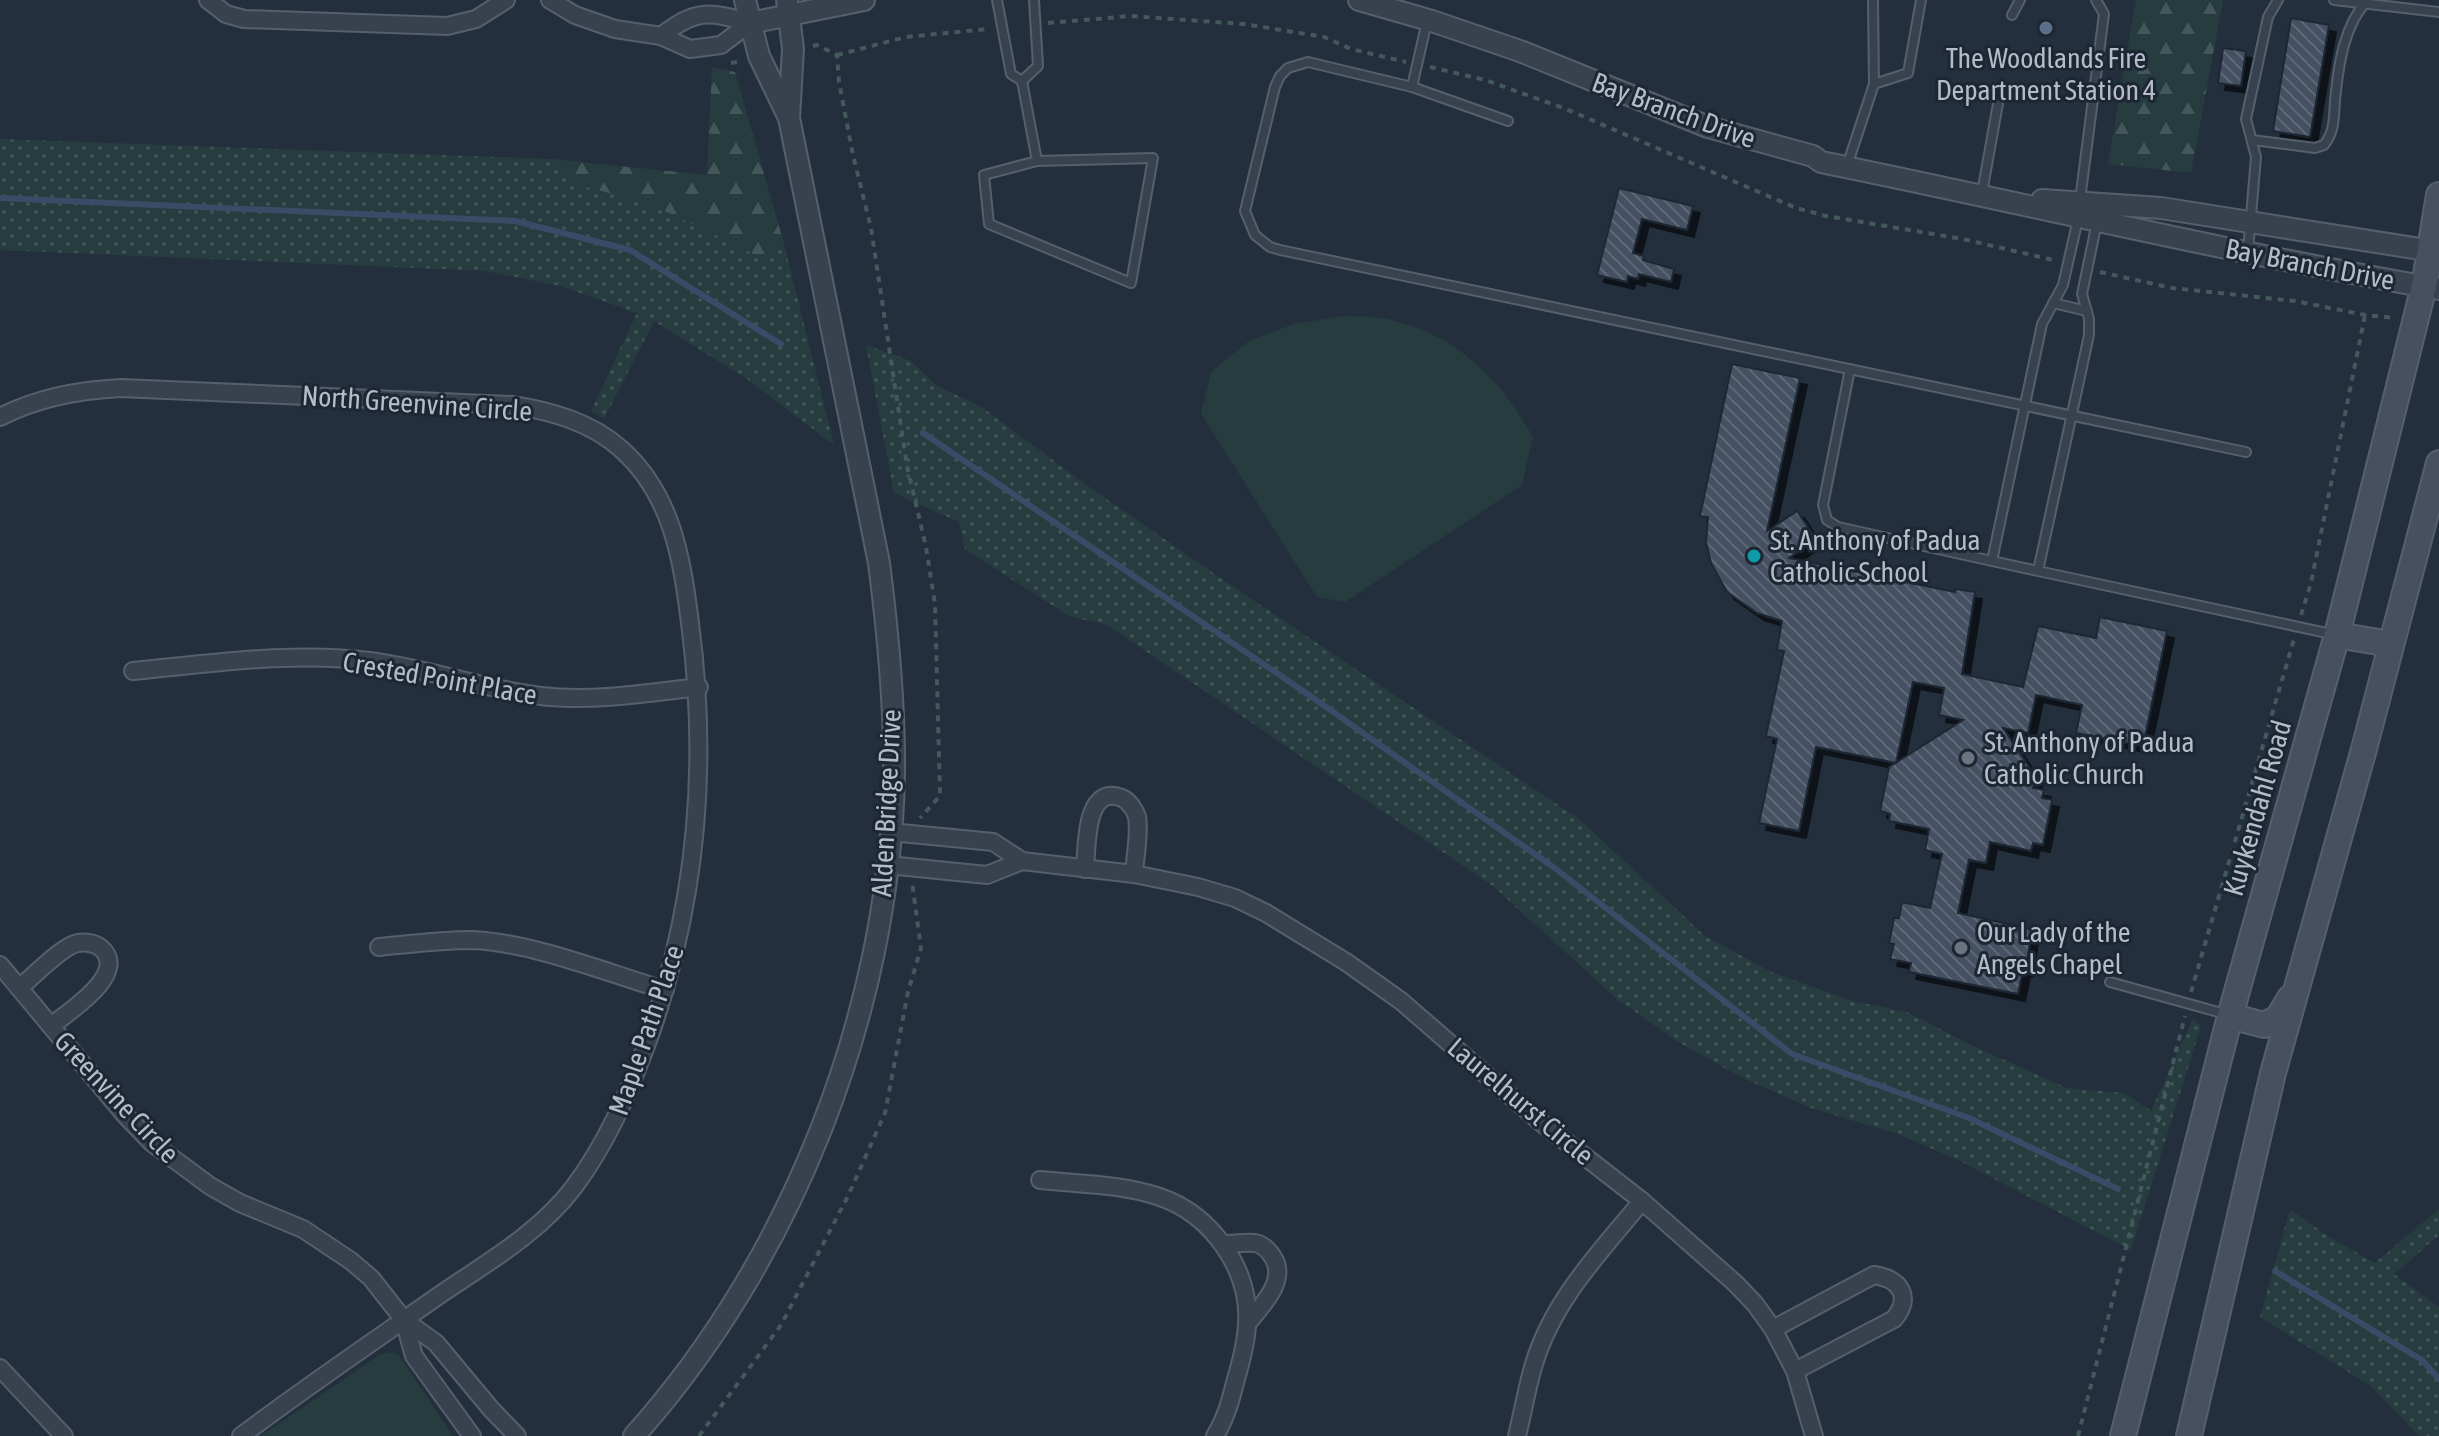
<svg xmlns="http://www.w3.org/2000/svg" width="2439" height="1436" font-family="'Asap Condensed',sans-serif">
<style>
.grass{fill:url(#grass-dots)}
.forest{fill:url(#forest-firs)}
.green{fill:#263c3f}
.lines{fill:none;stroke-linecap:round;stroke-linejoin:round}
.stream{stroke:#394c67;stroke-width:6}
.building{fill:url(#building-back-hatch);stroke:#1f2835;stroke-width:2;filter:url(#shadow)}
.service-casing{stroke:#565f6c;stroke-width:12}
.minor-casing{stroke:#565f6c;stroke-width:20}
.tertiary-casing{stroke:#565f6c;stroke-width:24}
.secondary-casing{stroke:#565f6c;stroke-width:28}
.path{stroke:#44595c;stroke-width:4;stroke-dasharray:6 6;stroke-linecap:butt}
.service{stroke:#38414e;stroke-width:8}
.minor{stroke:#38414e;stroke-width:16}
.tertiary{stroke:#38414e;stroke-width:20}
.secondary{stroke:#465061;stroke-width:24}
.service-dot{fill:#5c6f8a;stroke:#1d2633;stroke-width:3}
.culture-dot{fill:#0f9aa8;stroke:#1d2633;stroke-width:3}
.worship-dot{fill:#6b7280;stroke:#1d2633;stroke-width:3}
.labels{text-anchor:middle;dominant-baseline:central;stroke-width:6;stroke-linejoin:round;paint-order:stroke}
.poi-label{font-size:28px;fill:#b4bcc9;stroke:#1d2633;text-anchor:start}
.street-label{font-size:28px;fill:#b4bcc9;stroke:#1d2633}
</style>
<defs>
<pattern id="grass-dots" width="8" height="8" patternUnits="userSpaceOnUse" patternTransform="scale(2)"><rect width="8" height="8" fill="#263c3f"/><path d="M2 2h.1M6 6h.1" fill="none" stroke="#435659" stroke-width="1.8" stroke-linecap="round"/></pattern>
<pattern id="forest-firs" width="22" height="20" patternUnits="userSpaceOnUse" patternTransform="scale(2)"><rect width="22" height="20" fill="#263c3f"/><path d="M5 1l3.5 6h-7zM16 11l3.5 6h-7z" fill="#435659"/></pattern>
<pattern id="building-back-hatch" width="6" height="6" patternUnits="userSpaceOnUse" patternTransform="scale(2)"><rect width="6" height="6" fill="#455162"/><path d="M-1 5l2 2M0 0l6 6M5-1l2 2" fill="none" stroke="#5d6877"/></pattern>
<filter id="shadow"><feDropShadow dx="7" dy="7" stdDeviation="0" flood-color="#0009"/></filter>
</defs>
<rect width="100%" height="100%" fill="#242f3e"/>
<g class="grass">
<polygon points="0,139 552,159 572,183 649,204 725,239 759,257 784,244 834,445 747,379 654,321 604,419 591,411 637,313 560,286 485,271 0,250"/>
<polygon points="866,345 911,361 936,385 983,408 1085,484 1229,584 1579,819 1705,936 1773,973 1853,1001 1907,1012 1975,1047 2067,1088 2124,1093 2151,1111 2193,1019 2201,1026 2131,1250 1958,1160 1898,1134 1811,1108 1743,1078 1680,1043 1618,1000 1493,886 1107,625 1069,616 965,549 959,522 894,493"/>
<polygon points="2290,1209 2329,1237 2375,1263 2439,1209 2439,1235 2394,1274 2439,1307 2439,1436 2419,1436 2371,1386 2260,1317"/>
</g>
<g class="forest">
<polygon points="2136,0 2223,0 2191,173 2108,164"/>
<polygon points="712,67 735,72 784,244 759,257 725,239 649,204 572,183 552,159 707,175"/>
</g>
<g class="green">
<path d="M1343 316C1357 317 1373 316 1387 319 1456 334 1499 377 1533 437L1522 485 1345 602 1317 597 1201 414 1211 372 1249 341 1294 324Z"/>
<polygon points="388,1352 399,1355 453,1436 261,1436 379,1355"/>
</g>
<g class="lines">
<g class="stream">
<polyline points="0,198 515,221 630,250 781,344"/>
<polyline points="923,433 1309,695 1556,869 1792,1054 1969,1118 2118,1189"/>
<polyline points="2275,1271 2422,1360 2439,1379"/>
</g>
</g>
<g class="building">
<polygon points="2291,18 2329,25 2310,137 2273,131"/>
<polygon points="2223,48 2246,51 2241,86 2218,83"/>
<polygon points="1619,188 1693,206 1687,230 1642,219 1633,253 1644,256 1643,260 1674,269 1671,282 1639,274 1638,279 1628,276 1627,282 1597,275"/>
<polygon points="1732,364 1800,378 1767,531 1797,511 1816,539 1789,558 1955,592 1955,589 1975,592 1962,674 2023,687 2038,626 2096,638 2100,617 2167,631 2143,746 2076,733 2082,705 2036,695 2028,733 2003,728 2036,777 2033,788 2044,790 2042,798 2052,800 2043,845 2033,843 2031,851 1990,842 1986,863 1969,860 1958,913 2032,929 2026,970 2023,970 2018,994 1909,972 1911,963 1890,959 1894,944 1889,943 1894,918 1899,918 1902,902 1930,908 1942,854 1925,850 1929,829 1889,821 1890,814 1880,811 1889,767 1963,720 1939,715 1944,688 1913,682 1896,763 1816,747 1799,831 1759,823 1777,739 1766,736 1784,651 1777,650 1782,621 1757,613 1727,592 1711,563 1706,542 1708,517 1700,516"/>
</g>
<g class="lines">
<g class="service-casing">
<g id="service">
<polyline points="997,0 1011,74 1022,81 1038,66 1034,0"/>
<polyline points="1873,0 1874,84"/>
<polyline points="2334,0 2439,12"/>
<polyline points="2012,15 2020,0"/>
<polyline points="1022,81 1037,161 1153,158 1131,283 989,224 984,175 1037,161"/>
<polyline points="1412,87 1427,21"/>
<polyline points="1508,121 1412,87 1308,62 1288,68 1280,76 1275,87 1245,211 1255,235 1270,247 1280,250 2246,452"/>
<path d="M2252 140 2315 148 2324 145C2337 129 2333 111 2336 91 2339 62 2345 26 2365 3"/>
<polyline points="1847,166 1874,84 1908,73 1921,0"/>
<polyline points="1982,193 1999,98"/>
<polyline points="2080,200 2104,14 2096,0"/>
<polyline points="2097,222 2082,294 2089,319 2089,335 2038,571 2336,635"/>
<polyline points="2248,251 2256,157 2246,119 2268,17 2278,0"/>
<polyline points="2053,303 2087,311"/>
<polyline points="1850,369 1823,505 1827,520 1838,527 1992,561"/>
<polyline points="2038,571 1992,561 2042,324 2063,285 2078,219"/>
<polyline points="2110,982 2229,1015"/>
</g>
</g>
<g class="minor-casing">
<g id="minor">
<polyline points="208,0 226,14 244,19 447,26 476,19 506,0"/>
<polyline points="550,0 575,15 615,29 661,36 690,49 721,45 750,23"/>
<path d="M661 36C696 9 708 11 750 23"/>
<path d="M0 417C37 398 80 390 121 388L512 405C551 411 591 422 621 449 672 494 682 559 690 623 709 768 697 908 646 1046 627 1096 606 1144 574 1187 539 1233 488 1262 441 1294 374 1341 306 1387 241 1436"/>
<path d="M133 671C208 664 295 651 369 661 427 668 483 689 541 696 593 702 647 693 699 687"/>
<polyline points="891,832 993,842 1022,861 1134,874 1198,887 1235,898 1266,913 1346,962 1401,1001 1538,1120 1642,1201 1736,1284 1755,1304 1773,1329 1795,1371 1814,1436"/>
<polyline points="888,865 987,875 1022,861"/>
<path d="M1085 869C1087 849 1084 783 1122 798 1129 801 1135 810 1137 817 1140 834 1135 856 1134 874"/>
<path d="M379 947C410 944 441 940 472 940 530 942 608 973 665 990"/>
<polyline points="0,965 125,1115 152,1143 210,1186 240,1203 303,1229 351,1261 371,1278 404,1320 436,1343 491,1409 517,1436"/>
<path d="M19 988C34 976 55 953 72 945 81 941 94 942 101 948 130 973 68 1012 51 1026"/>
<path d="M1040 1180C1079 1184 1122 1184 1160 1197 1212 1215 1251 1270 1247 1325 1246 1343 1241 1362 1236 1379 1231 1399 1226 1418 1215 1436"/>
<path d="M1223 1244C1233 1244 1245 1242 1255 1243 1261 1244 1266 1248 1270 1253 1291 1278 1262 1305 1247 1324"/>
<polyline points="404,1320 414,1356 472,1436"/>
<path d="M1773 1329 1874 1275C1901 1279 1912 1297 1894 1319L1795 1371"/>
<polyline points="0,1368 64,1436"/>
<path d="M1517 1436C1523 1412 1527 1387 1534 1364 1553 1300 1601 1251 1642 1201"/>
</g>
</g>
<g class="tertiary-casing">
<g id="tertiary">
<polyline points="787,0 793,49 789,118"/>
<path d="M1359 0 1432 21 1520 51 1708 127 1813 156 1821 162C2027 204 2232 253 2439 289"/>
<polyline points="750,23 864,0"/>
<polyline points="2042,200 2161,208 2439,252"/>
<path d="M634 1436C792 1260 890 1010 894 774 895 703 888 633 879 563L789 118 759 56 745 0"/>
</g>
</g>
<g class="secondary-casing">
<g id="secondary">
<polyline points="2337,635 2390,644"/>
<polyline points="2230,1016 2264,1025 2278,1018 2290,998"/>
<polyline points="2123,1436 2230,1016 2337,635 2424,286 2439,195"/>
<polyline points="2189,1436 2273,1073 2364,749 2439,463"/>
</g>
</g>
<g class="path">
<polyline points="1048,23 1130,16 1244,24 1324,37 1351,49 1406,62"/>
<polyline points="813,46 817,45 837,55 839,82 853,155 871,228 907,466 926,547 935,604 940,796 920,818"/>
<polyline points="837,55 906,37 988,29"/>
<polyline points="731,63 742,61"/>
<polyline points="1430,67 1485,80 1566,109 1796,208 1826,216 1963,239 2057,261"/>
<polyline points="2100,272 2172,288 2295,301 2365,315 2396,318"/>
<polyline points="2301,615 2311,583 2365,315"/>
<polyline points="2191,992 2294,639"/>
<polyline points="699,1436 781,1325 848,1196 885,1113 908,992 921,948 912,882"/>
<polyline points="2078,1436 2185,1016"/>
</g>
<use href="#service" class="service"/>
<use href="#minor" class="minor"/>
<use href="#tertiary" class="tertiary"/>
<use href="#secondary" class="secondary"/>
</g>
<circle class="service-dot" cx="2046" cy="28" r="8"/>
<circle class="culture-dot" cx="1754" cy="556" r="8"/>
<g class="worship-dot">
<circle cx="1968" cy="758" r="8"/>
<circle cx="1961" cy="948" r="8"/>
</g>
<g class="labels">
<g class="poi-label">
<text x="2046" y="58" text-anchor="middle">The Woodlands Fire<tspan x="2046" dy="32">Department Station 4</tspan></text>
<text x="1770" y="540">St. Anthony of Padua<tspan x="1770" dy="32">Catholic School</tspan></text>
<text x="1984" y="742">St. Anthony of Padua<tspan x="1984" dy="32">Catholic Church</tspan></text>
<text x="1977" y="932">Our Lady of the<tspan x="1977" dy="32">Angels Chapel</tspan></text>
</g>
<g class="street-label">
<text transform="translate(1674 110) rotate(20)">Bay Branch Drive</text>
<text transform="translate(2310 264) rotate(11)">Bay Branch Drive</text>
<text transform="translate(417 403) rotate(4)">North Greenvine Circle</text>
<text transform="translate(440 678) rotate(10)">Crested Point Place</text>
<text transform="translate(886 803) rotate(-87)">Alden Bridge Drive</text>
<text transform="translate(2257 808) rotate(-74)">Kuykendahl Road</text>
<text transform="translate(646 1030) rotate(-71)">Maple Path Place</text>
<text transform="translate(117 1097) rotate(47)">Greenvine Circle</text>
<text transform="translate(1521 1101) rotate(40)">Laurelhurst Circle</text>
</g>
</g>
</svg>
